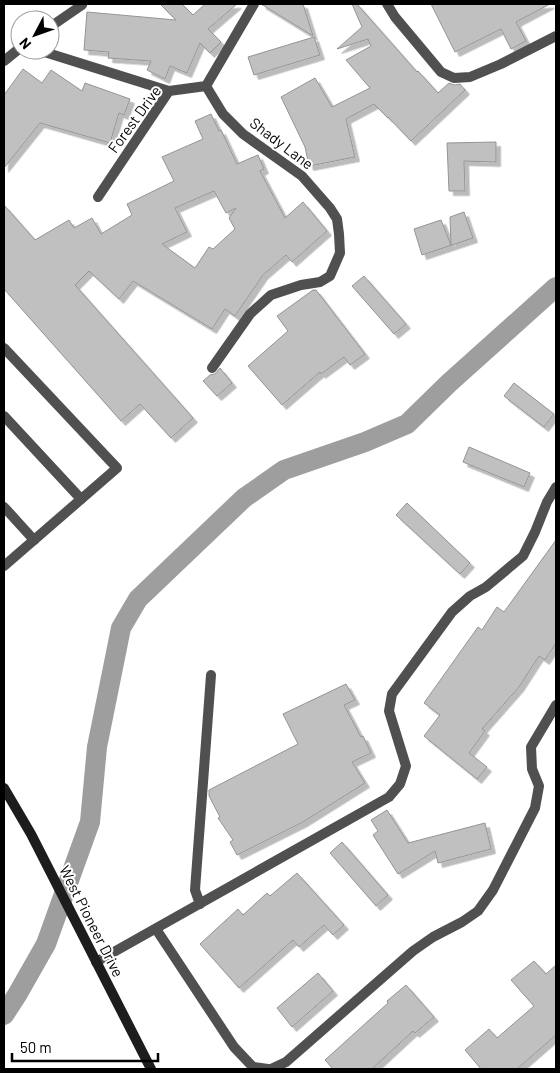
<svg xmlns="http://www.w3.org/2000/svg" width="560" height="1073" font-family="Barlow,sans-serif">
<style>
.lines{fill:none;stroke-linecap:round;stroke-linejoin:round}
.canal{stroke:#9e9e9e;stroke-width:20}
.building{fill:#c0c0c0;stroke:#949494;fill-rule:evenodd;filter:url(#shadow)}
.service{stroke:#505050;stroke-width:10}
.minor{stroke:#505050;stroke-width:10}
.secondary{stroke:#1d1d1d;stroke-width:10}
.labels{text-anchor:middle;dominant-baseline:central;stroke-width:4;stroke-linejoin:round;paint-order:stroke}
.street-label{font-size:15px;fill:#000;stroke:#fff}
</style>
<defs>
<filter id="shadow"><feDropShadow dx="4.5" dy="4.5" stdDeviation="0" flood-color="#0004"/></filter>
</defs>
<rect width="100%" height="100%" fill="#fff"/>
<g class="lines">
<polyline class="canal" points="4,1015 17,995 46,944 90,822 97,747 121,628 138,599 244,498 284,470 365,442 407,424 449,383 556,287"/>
</g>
<g class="building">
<polygon points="160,4 182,4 193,15 205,4 237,4 208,29 221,42 210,53 200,43 187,73 170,66 165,79 147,70 151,61 108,58 109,52 84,50 87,12 176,20"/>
<polygon points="261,4 303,4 313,36"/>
<polygon points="352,4 357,4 417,72 418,71 438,93 449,83 454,85 460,84 465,90 411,141 388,117 388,118 374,104 346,119 355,157 309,166 305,147 281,97 315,78 332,107 370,88 346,60 371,46 368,39 337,49 362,27"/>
<polygon points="431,4 550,4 516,22 526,41 511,49 501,29 455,52"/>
<polygon points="314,37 320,55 254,75 248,57"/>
<polygon points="23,69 42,83 51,70 82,91 85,83 130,99 124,115 119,113 110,143 40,123 4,168 4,95"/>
<path d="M211 114 219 131 221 130 237 164 258 155 264 169 260 171 285 218 303 202 327 231 292 262 286 255 263 275 235 316 225 309 212 329 133 281 119 299 89 271 75 285 193 418 171 438 140 404 121 421 4 289V205L35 240 69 220 74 228 92 218 101 234 132 215 127 204 174 181 162 157 203 139 195 121ZM214 191 226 213 236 208 229 218 235 229 213 249 209 247 195 268 162 244 187 232 175 208Z"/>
<polygon points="496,142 496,162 464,161 465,191 449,191 447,143"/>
<polygon points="464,212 473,238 422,255 414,229 441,220 451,245 450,217"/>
<polygon points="364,276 406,324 394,334 352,286"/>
<polygon points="313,290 316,290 365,354 350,365 344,357 321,374 320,372 282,405 248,366 288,331 277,316"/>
<polygon points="220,368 232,383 217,396 203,381 210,375 215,374"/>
<polygon points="514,383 554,414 544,427 504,396"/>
<polygon points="469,447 530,473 524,487 463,462"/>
<polygon points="407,503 470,563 460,574 396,515"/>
<polygon points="556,540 556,643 545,660 539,656 519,687 482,729 485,731 469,753 487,767 477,779 424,736 440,715 424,703 478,627 482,630 497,607 504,612"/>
<polygon points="346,684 355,700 344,705 361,737 363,736 371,753 352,762 365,783 303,822 237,855 230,842 233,840 218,818 220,817 209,796 209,790 298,744 283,714"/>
<polygon points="387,810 408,843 485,823 491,849 438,863 435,851 398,874 373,835 378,831 371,820"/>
<polygon points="342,842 388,895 376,906 330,853"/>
<polygon points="297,873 344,925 333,935 324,925 299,947 293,940 239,988 200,944 238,909 243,915 267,893 270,896"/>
<polygon points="534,961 546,974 556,965 556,1035 517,1069 481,1069 465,1050 489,1029 497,1038 534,1006 511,980"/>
<polygon points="318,973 333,991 292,1027 277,1008"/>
<polygon points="406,985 434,1017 415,1033 413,1031 372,1069 333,1069 325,1060 388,1003 387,1001"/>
</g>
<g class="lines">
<g class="service">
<polyline points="4,348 117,468 4,566"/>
<polyline points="4,416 81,499"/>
<polyline points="4,507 34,540"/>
<polyline points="200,904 195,890 211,675"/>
<polyline points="156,929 234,1047 253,1067 268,1069"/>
<polyline points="96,962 389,797 400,784 406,766 389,711 392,694 452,612 470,596 486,587 523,556 535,532 547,502 556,487"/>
<polyline points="271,1069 286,1062 413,951 433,937 462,922 478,911 493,890 535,808 539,786 532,769 531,747 556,705"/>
</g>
<g class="minor">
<polyline points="387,4 395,17 441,72 454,78 470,77 501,64 556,36"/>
<polyline points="50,27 82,5"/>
<polyline points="38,50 169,91"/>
<polyline points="4,61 20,48"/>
<polyline points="206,86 223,114 243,134 302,176 330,208 337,219 339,234 340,253 330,276 320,282 301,285 271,295 250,314 212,368"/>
<polyline points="98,197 169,91 206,86 254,4"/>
</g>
<polyline class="secondary" points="4,788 31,834 151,1069"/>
</g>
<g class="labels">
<g class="street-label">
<text transform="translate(134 119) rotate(-54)">Forest Drive</text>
<text transform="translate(282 143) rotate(37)">Shady Lane</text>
<text transform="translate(92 921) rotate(63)">West Pioneer Drive</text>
</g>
</g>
<rect width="560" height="1073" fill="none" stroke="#000000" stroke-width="10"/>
<g transform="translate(35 35) rotate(229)"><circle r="24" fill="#ffffff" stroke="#999999"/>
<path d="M0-4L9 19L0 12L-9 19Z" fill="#000000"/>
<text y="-8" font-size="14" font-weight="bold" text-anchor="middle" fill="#000000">N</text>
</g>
<path d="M12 1053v8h146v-8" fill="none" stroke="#000000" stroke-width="2.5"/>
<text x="20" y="1053" font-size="15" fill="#000000" stroke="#ffffff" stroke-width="4" paint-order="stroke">50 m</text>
</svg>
